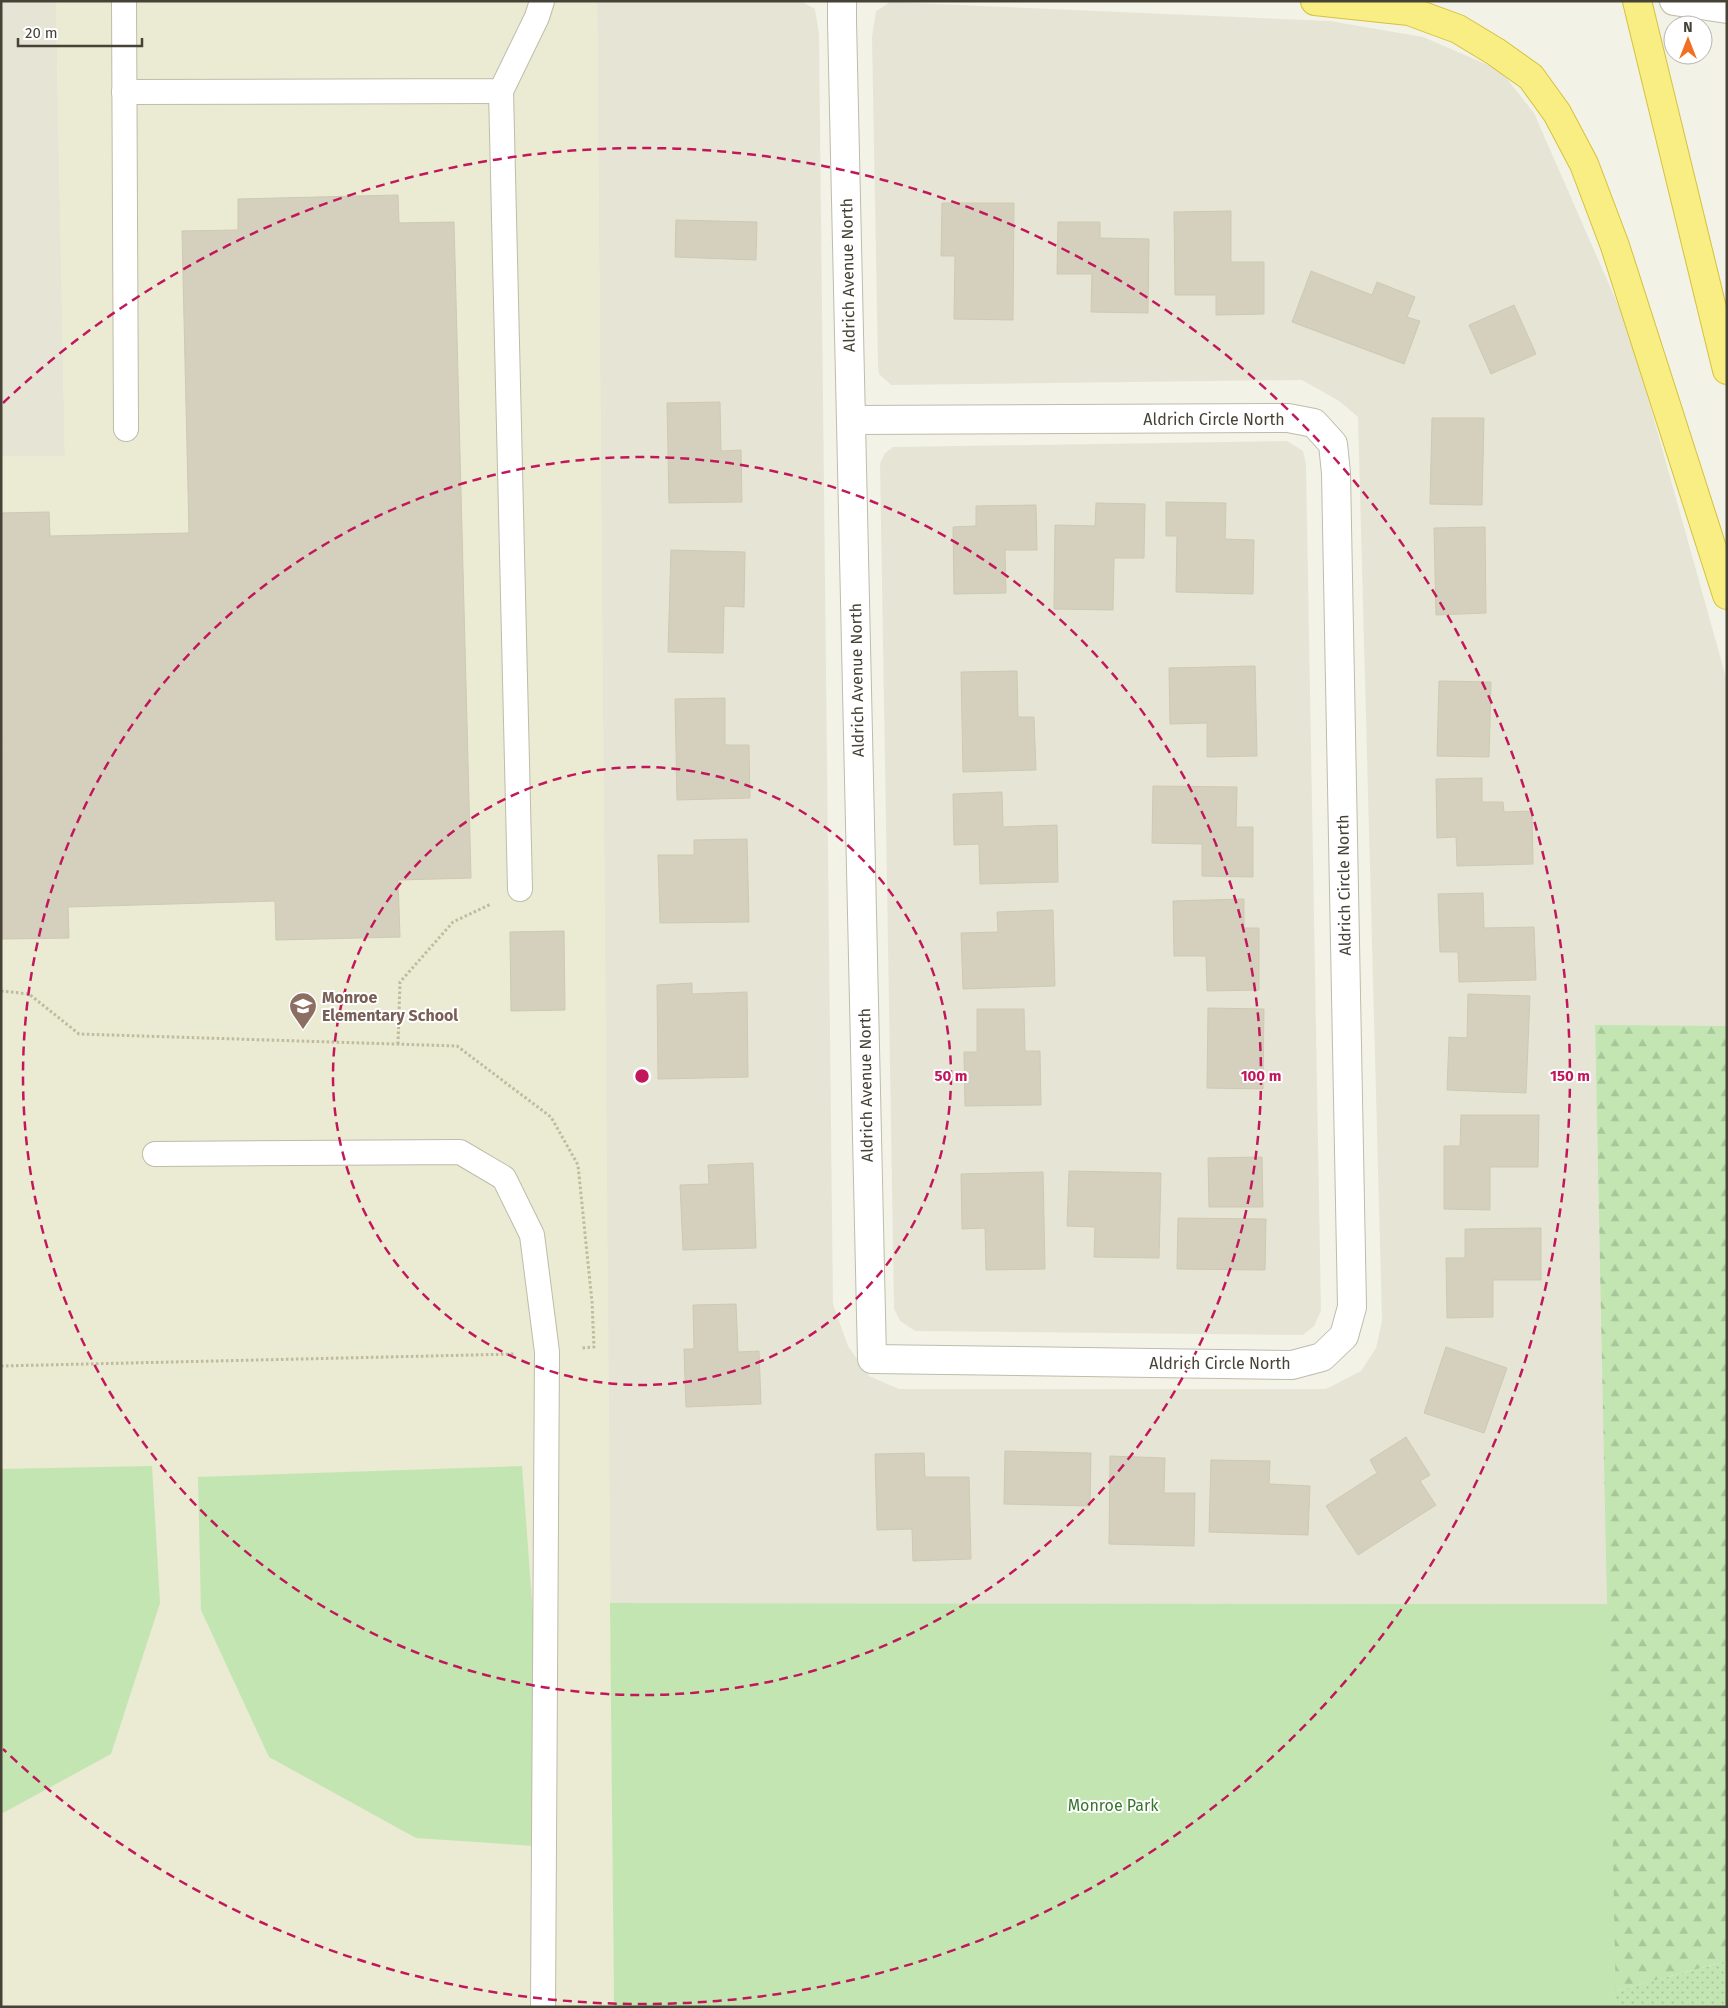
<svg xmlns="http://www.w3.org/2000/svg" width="1728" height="2008" font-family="'Fira Sans',sans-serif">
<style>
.residential{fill:#e6e5d5}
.education{fill:#ebead2}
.grass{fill:url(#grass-dots)}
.forest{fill:url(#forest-firs)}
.park{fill:#c2e5b2}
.building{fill:#d4d0bd;stroke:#cec9b1}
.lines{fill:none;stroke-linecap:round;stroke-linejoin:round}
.service-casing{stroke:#bebcaa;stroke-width:26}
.minor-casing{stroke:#bebcaa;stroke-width:30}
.tertiary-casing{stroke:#bebcaa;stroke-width:30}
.trunk-casing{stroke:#d6c13e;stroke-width:30}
.path{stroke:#bfbb9c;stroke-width:3;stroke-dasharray:2.5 2.5;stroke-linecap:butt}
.service{stroke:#fff;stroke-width:24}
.minor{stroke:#fff;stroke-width:28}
.tertiary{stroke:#fff;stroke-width:28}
.trunk{stroke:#f8ee84;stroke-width:28}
.ring{fill:none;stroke:#c2185b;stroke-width:2.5;stroke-dasharray:9 6}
.labels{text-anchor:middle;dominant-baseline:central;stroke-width:4;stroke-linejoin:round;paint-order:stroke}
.street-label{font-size:16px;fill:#464336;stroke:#fff}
.education-label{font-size:16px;font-weight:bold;fill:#785e54;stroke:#fff;text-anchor:start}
.park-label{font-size:16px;fill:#37752c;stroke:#fff}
.centre{fill:#c2185b;stroke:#fff;stroke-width:2.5}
.ring-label{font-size:15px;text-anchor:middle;font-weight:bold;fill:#c2185b;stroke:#fff;stroke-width:4;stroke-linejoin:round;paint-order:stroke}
</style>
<defs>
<pattern id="grass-dots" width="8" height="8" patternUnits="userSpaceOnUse" patternTransform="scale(1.25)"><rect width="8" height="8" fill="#c2e5b2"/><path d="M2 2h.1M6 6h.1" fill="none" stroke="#a8c69a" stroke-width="1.8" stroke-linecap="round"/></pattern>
<pattern id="forest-firs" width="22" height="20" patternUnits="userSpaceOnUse" patternTransform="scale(1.25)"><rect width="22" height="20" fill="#c2e5b2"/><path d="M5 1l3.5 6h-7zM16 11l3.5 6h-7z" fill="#a8c69a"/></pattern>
</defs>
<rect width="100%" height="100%" fill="#f3f2e7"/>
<g class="residential">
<polygon points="1,1 56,1 65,456 1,456"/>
<polygon points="597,1 801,1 815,9 819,34 833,1304 848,1346 869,1376 899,1389 1326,1389 1361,1371 1376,1348 1382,1321 1358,417 1339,401 1302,380 891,385 879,374 878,367 872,37 876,11 890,2 1330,21 1423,37 1500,70 1534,113 1629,330 1727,681 1727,1026 1595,1026 1608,1604 610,1603"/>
<polygon points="1287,441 1303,451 1306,464 1321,1311 1314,1326 1303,1335 915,1331 900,1321 894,1309 880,463 885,453 893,447"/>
</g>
<polygon class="education" points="56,1 597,1 614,2007 1,2007 1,456 65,456"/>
<polygon class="grass" points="1727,1961 1727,2007 1616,2007 1615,1991"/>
<polygon class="forest" points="1595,1025 1727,1026 1727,1961 1615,1991"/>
<g class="park">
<polygon points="152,1466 160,1603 111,1754 1,1814 1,1469"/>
<polygon points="522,1466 550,1847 416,1838 269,1757 201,1610 198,1477"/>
<polygon points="610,1603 1608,1604 1616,2007 614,2007"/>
</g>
<g class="building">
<polygon points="398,195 399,223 454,222 471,878 398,880 400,937 276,940 275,901 68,907 69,938 2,939 1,513 49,512 50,536 189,533 182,231 238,230 238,199"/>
<polygon points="942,203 1014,203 1013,320 954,319 955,256 941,256"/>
<polygon points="1231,211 1231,262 1264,262 1264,314 1216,315 1216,295 1175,295 1174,212"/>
<polygon points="676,220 757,222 756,260 675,257"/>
<polygon points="1058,222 1100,222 1100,238 1149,239 1148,313 1091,312 1092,274 1057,274"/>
<polygon points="1311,271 1372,295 1377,282 1415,297 1407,317 1420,321 1404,364 1292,322"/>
<polygon points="1514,305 1536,354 1491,374 1469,325"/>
<polygon points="720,402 721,451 741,450 742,502 669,503 667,403"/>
<polygon points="1432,418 1484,418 1482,505 1430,504"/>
<polygon points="1166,502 1226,503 1225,539 1254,540 1253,594 1176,592 1177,536 1166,536"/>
<polygon points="1096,503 1145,504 1144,558 1114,558 1113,610 1054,609 1055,525 1095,526"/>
<polygon points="1036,505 1037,550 1005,550 1006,593 954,594 953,527 976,526 976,506"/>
<polygon points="1485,527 1486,613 1436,615 1434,528"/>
<polygon points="671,550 745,552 744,607 724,606 723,653 668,652"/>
<polygon points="1255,666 1257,756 1207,757 1207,723 1170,724 1169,668"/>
<polygon points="1017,671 1018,717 1034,717 1036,770 963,772 961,672"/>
<polygon points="1439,681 1491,682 1489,757 1437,756"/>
<polygon points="725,698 725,745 749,745 750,798 677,800 675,699"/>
<polygon points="1482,778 1482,802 1503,802 1504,812 1532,811 1533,864 1457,866 1456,837 1437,838 1436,779"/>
<polygon points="1153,786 1237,787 1236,827 1253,827 1253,877 1202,876 1202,844 1152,843"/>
<polygon points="1002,792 1003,827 1057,825 1058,882 980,884 979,844 954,845 953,794"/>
<polygon points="747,839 749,922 660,923 658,855 694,855 694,840"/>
<polygon points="1483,893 1484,928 1534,927 1536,980 1459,982 1458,952 1440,952 1438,894"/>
<polygon points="1244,899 1244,928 1259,928 1259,990 1207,991 1206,956 1174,956 1173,901"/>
<polygon points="1053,910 1055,986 963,989 961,933 998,932 997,912"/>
<polygon points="564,931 565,1010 511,1011 510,932"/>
<polygon points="692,983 692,994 747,992 748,1077 658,1079 657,985"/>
<polygon points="1468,994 1530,996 1526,1093 1447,1090 1449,1037 1467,1038"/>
<polygon points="1208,1008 1264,1009 1263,1089 1207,1088"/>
<polygon points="977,1009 1024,1009 1025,1051 1040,1051 1041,1105 965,1106 964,1052 977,1052"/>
<polygon points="1461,1115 1539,1115 1538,1167 1490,1167 1490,1210 1444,1209 1444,1146 1460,1146"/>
<polygon points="1262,1157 1263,1207 1209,1207 1208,1158"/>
<polygon points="753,1163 756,1248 683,1250 680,1185 709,1184 708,1165"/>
<polygon points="1069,1171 1161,1173 1159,1258 1094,1257 1095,1227 1067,1226"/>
<polygon points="1043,1172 1045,1269 986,1270 985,1228 962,1229 961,1174"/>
<polygon points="1178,1218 1266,1219 1265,1270 1177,1269"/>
<polygon points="1541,1228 1541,1280 1493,1280 1493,1317 1447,1318 1446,1258 1465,1258 1465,1229"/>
<polygon points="736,1304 738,1352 759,1351 761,1404 686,1407 684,1349 694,1349 693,1305"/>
<polygon points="1446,1347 1507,1368 1484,1433 1424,1413"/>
<polygon points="1406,1437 1430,1475 1420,1481 1436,1505 1358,1555 1326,1506 1377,1473 1370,1460"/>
<polygon points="1005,1451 1091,1453 1090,1506 1004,1504"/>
<polygon points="924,1453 925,1477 969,1477 971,1559 913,1561 912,1529 877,1530 875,1454"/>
<polygon points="1110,1456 1165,1458 1164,1493 1195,1493 1194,1546 1109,1544"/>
<polygon points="1211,1460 1270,1461 1269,1484 1310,1486 1308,1535 1209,1532"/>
</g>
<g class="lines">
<g class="service-casing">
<g id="service">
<polyline points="124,1 126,429"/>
<polyline points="501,91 520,889"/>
<polyline points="124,92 501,91 537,17 542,1"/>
<polyline points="155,1154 460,1152 504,1178 532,1235 547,1352 543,2007"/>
</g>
</g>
<g class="minor-casing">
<polyline id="minor" points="842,1 842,21 872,1359 1292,1365 1322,1357 1344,1336 1352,1307 1336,473 1333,444 1314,423 1288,418 851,420"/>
</g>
<g class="tertiary-casing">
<polyline id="tertiary" points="1674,1 1727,9"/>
</g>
<g class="trunk-casing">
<g id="trunk">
<polyline points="1315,1 1409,11 1458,29 1496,52 1531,77 1557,113 1584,164 1615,246 1727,595"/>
<polyline points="1637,1 1727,370"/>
</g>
</g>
<g class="path">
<polyline points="1,991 29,994 79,1034 457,1046 551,1117 578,1165 592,1302 594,1347 581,1348"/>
<polyline points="398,1044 400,982 453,922 491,904"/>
<polyline points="1,1366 515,1354"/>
</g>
<use href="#service" class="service"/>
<use href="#minor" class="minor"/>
<use href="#tertiary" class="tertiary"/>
<use href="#trunk" class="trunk"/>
</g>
<g class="ring">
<circle cx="642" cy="1076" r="309"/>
<circle cx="642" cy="1076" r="619"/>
<path d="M3 403A928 928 0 1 1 3 1749"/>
</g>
<defs>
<g id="school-pin" transform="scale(1.4375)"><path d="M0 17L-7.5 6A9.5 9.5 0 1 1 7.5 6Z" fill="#8d6e63" stroke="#fff"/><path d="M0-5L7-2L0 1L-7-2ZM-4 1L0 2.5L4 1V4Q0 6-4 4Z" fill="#fff"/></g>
</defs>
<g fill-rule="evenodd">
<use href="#school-pin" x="303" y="1006"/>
</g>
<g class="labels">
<g class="street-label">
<text transform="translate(848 275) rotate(-91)">Aldrich Avenue North</text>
<text x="1214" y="419">Aldrich Circle North</text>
<text transform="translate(857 680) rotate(-91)">Aldrich Avenue North</text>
<text transform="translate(1344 885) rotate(-91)">Aldrich Circle North</text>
<text transform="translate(866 1085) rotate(-91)">Aldrich Avenue North</text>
<text x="1220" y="1363">Aldrich Circle North</text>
</g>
<g class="education-label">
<text x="322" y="997">Monroe<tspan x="322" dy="18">Elementary School</tspan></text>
</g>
<g class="park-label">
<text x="1113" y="1805">Monroe Park</text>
</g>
</g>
<circle cx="642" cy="1076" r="8" class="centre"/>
<g class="ring-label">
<text x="951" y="1081">50 m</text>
<text x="1261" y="1081">100 m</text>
<text x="1570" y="1081">150 m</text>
</g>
<rect width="1728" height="2008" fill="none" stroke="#464336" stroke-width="5"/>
<g transform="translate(1688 40)"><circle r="24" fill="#ffffff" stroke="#b5b4af"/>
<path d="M0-4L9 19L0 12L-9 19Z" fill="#f06f21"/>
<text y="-8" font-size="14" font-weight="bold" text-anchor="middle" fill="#464336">N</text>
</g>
<path d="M18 38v8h124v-8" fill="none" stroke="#464336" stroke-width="2.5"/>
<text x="25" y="38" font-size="15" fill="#464336" stroke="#ffffff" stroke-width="4" paint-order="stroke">20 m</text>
</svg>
